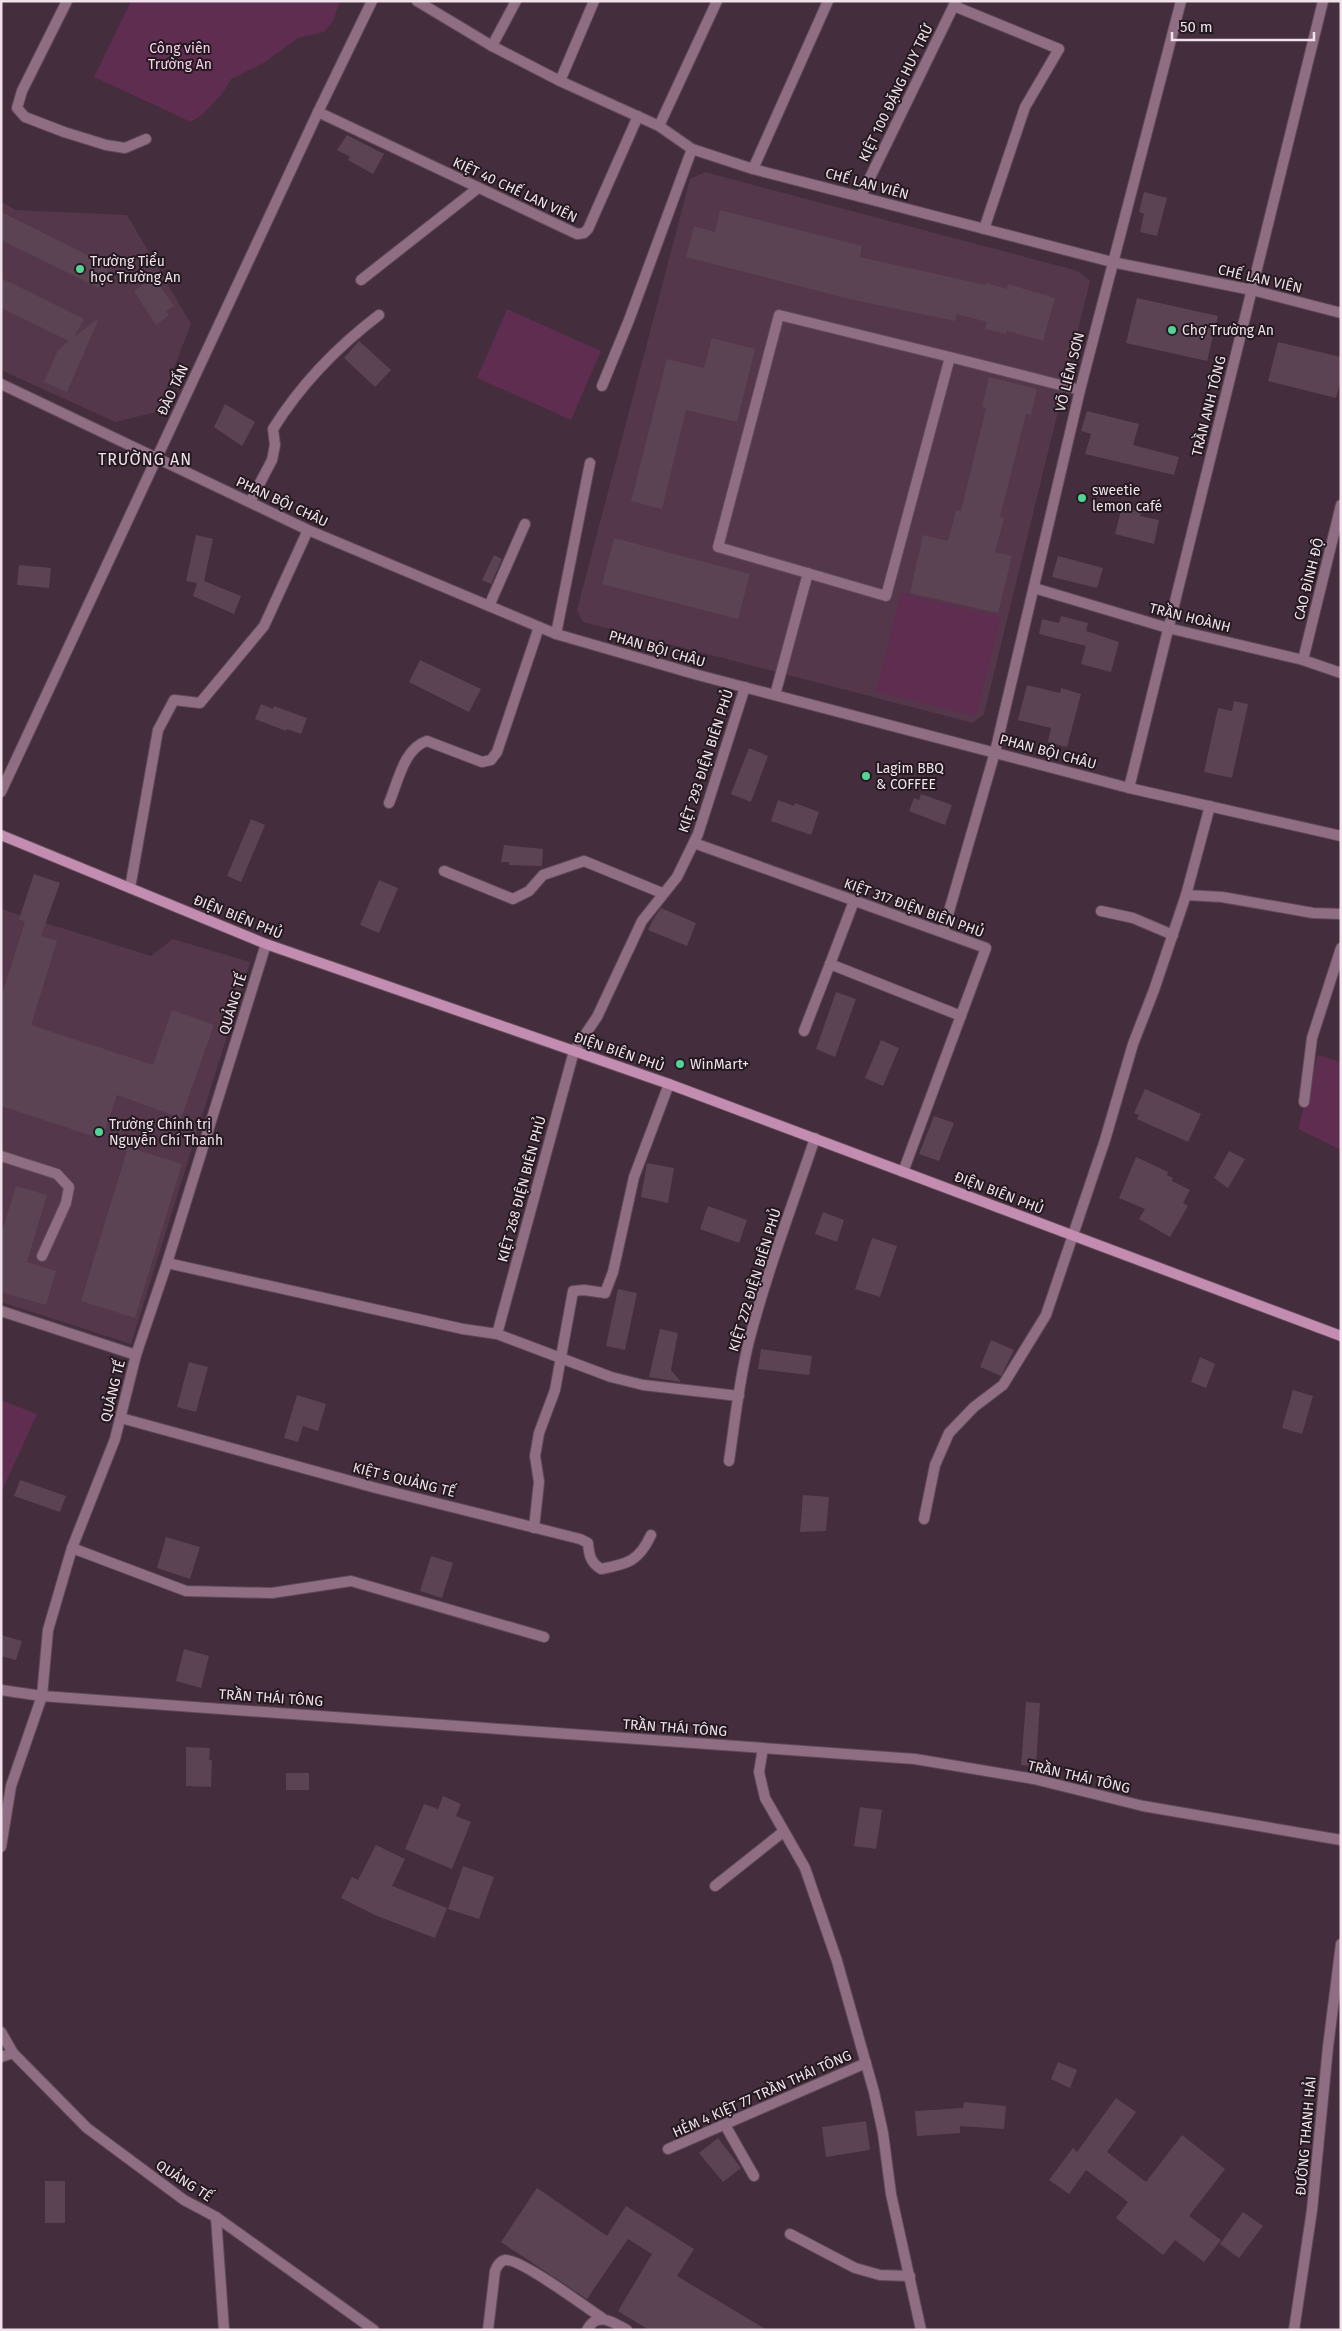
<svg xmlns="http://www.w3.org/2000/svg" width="1342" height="2331" font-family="'Fira Sans',sans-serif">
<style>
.built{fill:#54374a}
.green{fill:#5f2d50}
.building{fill:#5c4353}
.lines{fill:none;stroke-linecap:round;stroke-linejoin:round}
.service-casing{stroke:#604a58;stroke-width:12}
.minor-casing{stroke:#604a58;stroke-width:12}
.tertiary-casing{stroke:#604a58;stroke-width:12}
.secondary-casing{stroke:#604a58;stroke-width:12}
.service{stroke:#8f6e84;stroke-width:10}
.minor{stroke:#8f6e84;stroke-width:10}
.tertiary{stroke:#8f6e84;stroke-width:10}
.secondary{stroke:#c28db0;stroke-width:10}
.poi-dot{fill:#53d396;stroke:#241920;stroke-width:2}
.labels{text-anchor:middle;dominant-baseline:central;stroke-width:4;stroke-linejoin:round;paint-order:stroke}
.park-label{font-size:14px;fill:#f9cfea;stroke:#241920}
.street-label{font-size:14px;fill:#f0e1ea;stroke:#241920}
.poi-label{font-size:14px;fill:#f0e1ea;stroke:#241920;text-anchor:start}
.quarter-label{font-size:16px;letter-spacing:1px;fill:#f0e1ea;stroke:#241920}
</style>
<rect width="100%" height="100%" fill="#442d3c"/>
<g class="built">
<polygon points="705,172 1078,271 1090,281 984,714 973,723 583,622 577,610 690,179"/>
<polygon points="1,202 16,210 127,215 191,324 157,412 115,422 1,370"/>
<polygon points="1,909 151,956 173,939 250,962 131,1344 1,1302"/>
</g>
<g class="green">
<polygon points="131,1 340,1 333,21 324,32 298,38 265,62 231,79 222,94 203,114 191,122 94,77"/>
<polygon points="507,309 601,351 571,420 477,378"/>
<polygon points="901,593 1001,617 976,716 876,692"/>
<polygon points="1318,1055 1341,1062 1341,1150 1298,1129"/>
<polygon points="1,1400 37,1414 1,1493"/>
</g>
<g class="building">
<polygon points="347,135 384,154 373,174 348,160 350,157 337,150"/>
<polygon points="1144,192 1167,198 1157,236 1140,232 1144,214 1139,212"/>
<polygon points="720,210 862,246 860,257 986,285 986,283 1007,289 1008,284 1055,298 1043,341 1007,331 1006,334 985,329 987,322 957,314 955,321 849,299 686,257 694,226 715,232"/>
<polygon points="1,212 110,266 99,288 1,240"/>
<polygon points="154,277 174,306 166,311 169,315 156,325 134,291"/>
<polygon points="1,278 84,319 74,337 99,318 67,392 44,382 58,350 69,341 1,308"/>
<polygon points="1137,298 1218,316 1207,361 1126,343"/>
<polygon points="712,338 755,349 737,422 686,410 662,509 631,501 667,359 704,368"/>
<polygon points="359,341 391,370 375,387 344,358"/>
<polygon points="1278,342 1341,357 1341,380 1336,398 1268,381"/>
<polygon points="989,377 1037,389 1031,415 1026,414 1000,517 1004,518 995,552 1012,556 998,613 910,593 923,535 948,541 956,510 961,511 986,408 982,407"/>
<polygon points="225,404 255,422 242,446 214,427"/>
<polygon points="1087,411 1139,424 1133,445 1179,457 1174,475 1085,454 1091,434 1081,431"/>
<polygon points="1122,507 1141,512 1140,516 1159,520 1154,544 1115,534"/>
<polygon points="196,535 213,539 204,581 241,596 234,614 193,596 197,583 186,581"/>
<polygon points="614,538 750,574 738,619 602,584"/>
<polygon points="494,555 502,559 491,584 482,580"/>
<polygon points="1058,556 1103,568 1097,588 1052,577"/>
<polygon points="19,565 51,568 49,588 17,585"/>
<polygon points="1061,616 1088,623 1086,631 1119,642 1111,672 1081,664 1086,646 1039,634 1042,619 1059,623"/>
<polygon points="420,660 481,689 469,712 409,682"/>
<polygon points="1027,685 1060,693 1061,688 1081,694 1067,747 1048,742 1051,728 1018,720"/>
<polygon points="1234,701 1248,704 1232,778 1204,772 1218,708 1232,711"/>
<polygon points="261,704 273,709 274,706 307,718 301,734 287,729 286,731 255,719"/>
<polygon points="749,748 768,756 751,802 731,794"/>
<polygon points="921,794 952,805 945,825 909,811 914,798 919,800"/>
<polygon points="778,800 794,806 795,803 819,812 811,835 771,821"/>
<polygon points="251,819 265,825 241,882 227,876"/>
<polygon points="504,845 543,849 542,866 509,865 509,862 501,862"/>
<polygon points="34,874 60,883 41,936 57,941 31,1025 153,1065 172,1010 214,1025 181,1118 117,1095 102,1139 1,1106 1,997 25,922 19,919"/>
<polygon points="379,880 398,888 379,933 360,925"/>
<polygon points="661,908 696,923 687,946 648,930 654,918"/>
<polygon points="836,992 856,999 835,1057 816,1049"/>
<polygon points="881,1040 899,1048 883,1086 865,1078"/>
<polygon points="1145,1089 1201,1114 1188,1142 1137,1119 1139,1115 1134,1113"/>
<polygon points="934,1116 954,1123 939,1161 919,1154"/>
<polygon points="128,1147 182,1164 135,1318 81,1301"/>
<polygon points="1229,1151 1245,1159 1228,1188 1214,1178"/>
<polygon points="1136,1157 1168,1172 1167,1175 1173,1178 1172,1181 1190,1190 1183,1203 1188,1206 1170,1237 1139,1219 1145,1209 1119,1198"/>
<polygon points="647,1163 674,1168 668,1203 641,1197"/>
<polygon points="16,1186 47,1195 27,1262 56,1271 46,1305 1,1292 1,1235"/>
<polygon points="708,1206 747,1220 739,1243 700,1229"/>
<polygon points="823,1212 844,1220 837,1242 815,1234"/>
<polygon points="872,1238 897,1246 880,1297 855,1289"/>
<polygon points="618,1289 637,1293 625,1350 606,1346"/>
<polygon points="660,1329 678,1333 671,1370 681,1382 649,1377"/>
<polygon points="991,1340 1014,1350 1001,1376 980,1367"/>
<polygon points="761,1349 812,1356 809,1375 758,1369"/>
<polygon points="1200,1357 1215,1364 1206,1388 1191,1382"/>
<polygon points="189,1362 208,1367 196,1412 177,1407"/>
<polygon points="1293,1390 1313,1396 1302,1434 1282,1428"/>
<polygon points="297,1395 326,1404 318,1431 303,1426 298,1442 284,1438"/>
<polygon points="20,1480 66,1496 60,1512 14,1496"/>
<polygon points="803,1495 829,1497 826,1531 800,1532"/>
<polygon points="166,1537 200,1547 190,1579 157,1568"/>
<polygon points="431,1556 453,1563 442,1598 420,1591"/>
<polygon points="1,1635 22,1641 16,1660 1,1656"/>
<polygon points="184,1649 209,1656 201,1688 176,1681"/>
<polygon points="1026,1702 1040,1703 1036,1766 1021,1765"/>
<polygon points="186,1747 210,1748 209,1760 212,1760 211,1787 186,1786"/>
<rect x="286" y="1773" width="23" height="17"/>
<polygon points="443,1796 461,1804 456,1816 471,1822 452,1869 405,1849 424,1804 438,1809"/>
<polygon points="860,1807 882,1810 876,1849 854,1846"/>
<polygon points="376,1845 405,1859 392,1886 447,1908 435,1938 377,1916 341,1898 352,1877 358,1880"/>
<polygon points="463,1866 494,1877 479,1919 448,1909"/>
<polygon points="1058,2062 1077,2070 1070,2088 1051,2079"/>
<polygon points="1116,2098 1136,2112 1107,2152 1146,2182 1182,2135 1225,2169 1189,2216 1221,2240 1204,2262 1175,2240 1163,2255 1116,2218 1128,2202 1086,2170 1069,2194 1049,2180 1073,2148 1077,2152"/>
<polygon points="964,2102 1006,2106 1004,2129 960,2126 960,2133 917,2136 915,2111 963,2108"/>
<polygon points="866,2121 870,2150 826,2157 822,2127"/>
<polygon points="718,2138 741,2168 723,2182 699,2153"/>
<rect x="45" y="2181" width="20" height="42"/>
<polygon points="537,2188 607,2236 626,2206 694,2249 677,2276 767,2330 649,2330 618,2311 652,2254 628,2239 587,2299 501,2242"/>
<polygon points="1243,2212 1263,2226 1239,2258 1220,2244"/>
</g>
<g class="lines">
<g class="service-casing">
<g id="service">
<polyline points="67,1 22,91 17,108 25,117 64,132 106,145 125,148 146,139"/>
<polyline points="954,6 1059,49 1025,107 984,229"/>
<polyline points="492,46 516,1"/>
<polyline points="560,81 594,1"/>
<polyline points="659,126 717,1"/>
<polyline points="361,280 478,188"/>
<polyline points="950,357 779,315 718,547 886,596 950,357 1080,390"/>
<path d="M250 502 272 460 275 445 273 429C301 384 337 347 379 315"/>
<polyline points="489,606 525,524"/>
<polyline points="556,634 590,463"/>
<polyline points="775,695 808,573"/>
<path d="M389 803C398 782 404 748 427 741L482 762 491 760 497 752 539 627"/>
<polyline points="804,1031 830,964"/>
<polyline points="1,1156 57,1174 69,1187 66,1203 42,1256"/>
<polyline points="497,1334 611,1377 643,1385 739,1396"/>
<path d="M729 1461C735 1421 739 1380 749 1341 767 1272 792 1206 815 1138"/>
<polyline points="534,1528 539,1482 535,1456 539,1433 555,1390 573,1291 584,1290 605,1293 613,1272 634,1177 669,1084"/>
<polyline points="72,1548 186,1591 272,1593 351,1581 544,1637"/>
<polyline points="715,1886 783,1832"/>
<polyline points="1,2057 13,2053"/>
<polyline points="725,2125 754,2176"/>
<polyline points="668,2149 866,2063"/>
<polyline points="216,2217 224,2330"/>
<polyline points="790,2234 855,2268 880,2275 910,2276"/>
<path d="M488 2330 495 2271C497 2266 500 2261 505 2260 520 2258 587 2308 602 2318"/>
<path d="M587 2330C597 2311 613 2322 627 2330"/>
</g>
</g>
<g class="minor-casing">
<g id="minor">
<polyline points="417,1 492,46 560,81 659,126 692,149 753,169 1112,262 1252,290 1341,313"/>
<polyline points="318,112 577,234 584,233 588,229 638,116"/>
<polyline points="753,169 828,1"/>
<polyline points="861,196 956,1"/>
<polyline points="602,386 629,320 692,149"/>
<polyline points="1034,588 1168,628 1303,660 1341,673"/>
<polyline points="1303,660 1341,505"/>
<polyline points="1129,788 1323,1"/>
<polyline points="694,843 986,948 903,1172"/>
<polyline points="444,871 513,899 529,891 543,875 584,861 662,893"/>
<polyline points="130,888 158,730 174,700 200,703 264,626 308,530"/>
<polyline points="1186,895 1222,897 1313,913 1341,914"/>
<polyline points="854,901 830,964 961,1016"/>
<polyline points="1101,911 1133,918 1173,935"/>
<polyline points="943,932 995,752 1080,390 1181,1"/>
<polyline points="1304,1102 1312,1038 1341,948"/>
<polyline points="167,1263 463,1329 497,1334 574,1051 597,1017 642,921 677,877 698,834 745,687"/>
<polyline points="1,1311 136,1355"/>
<path d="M121 1418 376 1488 580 1539 588 1543C589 1555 590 1562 601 1569 628 1564 639 1561 651 1535"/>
<polyline points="924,1519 935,1465 949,1433 974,1407 1003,1385 1046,1315 1105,1140 1133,1044 1154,990 1186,895 1210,806"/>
<polyline points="763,1748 759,1772 765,1798 805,1868 837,1961 874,2092 883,2133 891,2194 921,2330"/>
<polyline points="1,1847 11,1786 42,1696 48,1630 72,1548 115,1439 136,1355 167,1263 266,944"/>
<polyline points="1,2032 13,2053 87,2128 184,2200 216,2217 374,2330"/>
<polyline points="1294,2330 1312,2210 1328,2047 1341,1944"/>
</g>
</g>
<g class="tertiary-casing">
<g id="tertiary">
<polyline points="1,384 308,530 556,634 698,675 1129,788 1341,836"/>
<polyline points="1,792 318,112 372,1"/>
<polyline points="1,1690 42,1696 915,1759 1034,1779 1143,1806 1341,1840"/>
</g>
</g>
<g class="secondary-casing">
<polyline id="secondary" points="1,835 266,944 669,1084 1341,1336"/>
</g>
<use href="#service" class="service"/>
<use href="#minor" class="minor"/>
<use href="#tertiary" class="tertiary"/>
<use href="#secondary" class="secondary"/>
</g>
<g class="poi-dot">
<circle cx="80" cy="269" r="5"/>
<circle cx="1172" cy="330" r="5"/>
<circle cx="1082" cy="498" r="5"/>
<circle cx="866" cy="776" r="5"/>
<circle cx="680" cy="1064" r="5"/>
<circle cx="99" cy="1132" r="5"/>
</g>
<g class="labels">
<g class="park-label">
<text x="180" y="48">Công viên<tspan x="180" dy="16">Trường An</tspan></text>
</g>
<g class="street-label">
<text transform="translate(896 93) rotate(-64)">KIỆT 100 ĐẶNG HUY TRỨ</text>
<text transform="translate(867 184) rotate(15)">CHẾ LAN VIÊN</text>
<text transform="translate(515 190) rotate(25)">KIỆT 40 CHẾ LAN VIÊN</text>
<text transform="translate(1260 279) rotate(13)">CHẾ LAN VIÊN</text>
<text transform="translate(1070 372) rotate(-76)">VÕ LIÊM SƠN</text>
<text transform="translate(173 390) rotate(-65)">ĐÀO TẤN</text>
<text transform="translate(1209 406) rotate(-76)">TRẦN ANH TÔNG</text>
<text transform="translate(282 502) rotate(25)">PHAN BỘI CHÂU</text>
<text transform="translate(1309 579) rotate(-76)">CAO ĐÌNH ĐỘ</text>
<text transform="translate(1190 618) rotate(14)">TRẦN HOÀNH</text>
<text transform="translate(657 649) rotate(16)">PHAN BỘI CHÂU</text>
<text transform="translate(1048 752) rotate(15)">PHAN BỘI CHÂU</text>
<text transform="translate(706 761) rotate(-72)">KIỆT 293 ĐIỆN BIÊN PHỦ</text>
<text transform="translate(914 908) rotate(20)">KIỆT 317 ĐIỆN BIÊN PHỦ</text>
<text transform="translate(238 917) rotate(22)">ĐIỆN BIÊN PHỦ</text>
<text transform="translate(233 1004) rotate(-73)">QUẢNG TẾ</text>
<text transform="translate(619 1052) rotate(19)">ĐIỆN BIÊN PHỦ</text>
<text transform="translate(522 1189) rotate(-75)">KIỆT 268 ĐIỆN BIÊN PHỦ</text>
<text transform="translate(999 1193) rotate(21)">ĐIỆN BIÊN PHỦ</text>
<text transform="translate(755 1280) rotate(-73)">KIỆT 272 ĐIỆN BIÊN PHỦ</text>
<text transform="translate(113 1391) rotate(-76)">QUẢNG TẾ</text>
<text transform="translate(404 1480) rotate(14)">KIỆT 5 QUẢNG TẾ</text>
<text transform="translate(271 1698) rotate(4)">TRẦN THÁI TÔNG</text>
<text transform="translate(675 1728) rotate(4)">TRẦN THÁI TÔNG</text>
<text transform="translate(1079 1777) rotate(13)">TRẦN THÁI TÔNG</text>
<text transform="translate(762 2094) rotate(-24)">HẺM 4 KIỆT 77 TRẦN THÁI TÔNG</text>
<text transform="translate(1306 2136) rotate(-85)">ĐƯỜNG THANH HẢI</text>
<text transform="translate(184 2181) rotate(33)">QUẢNG TẾ</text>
</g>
<g class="poi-label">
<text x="90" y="261">Trường Tiểu<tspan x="90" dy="16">học Trường An</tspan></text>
<text x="1182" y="330">Chợ Trường An</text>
<text x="1092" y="490">sweetie<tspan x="1092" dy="16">lemon café</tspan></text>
<text x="876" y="768">Lagim BBQ<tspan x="876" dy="16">&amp; COFFEE</tspan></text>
<text x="690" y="1064">WinMart+</text>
<text x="109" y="1124">Trường Chính trị<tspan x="109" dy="16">Nguyễn Chí Thanh</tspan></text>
</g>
<g class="quarter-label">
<text x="145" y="459">TRƯỜNG AN</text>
</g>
</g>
<rect width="1342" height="2331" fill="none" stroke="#f0e1ea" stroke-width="5"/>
<path d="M1172 32v8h142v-8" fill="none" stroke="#f0e1ea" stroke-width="2.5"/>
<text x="1180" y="32" font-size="15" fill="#f0e1ea" stroke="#241920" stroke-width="4" paint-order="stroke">50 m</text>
</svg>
